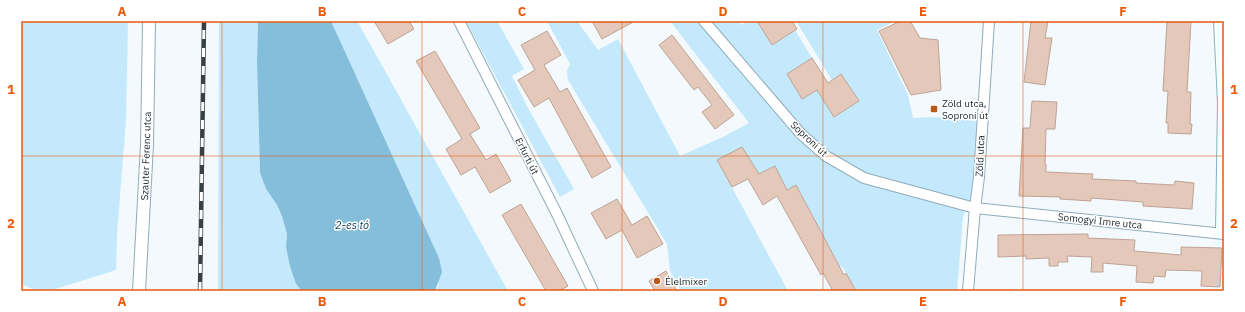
<svg xmlns="http://www.w3.org/2000/svg" width="1245" height="312" font-family="'IBM Plex Sans',sans-serif">
<style>
.green{fill:#c4e9fc}
.water{fill:#85beda}
.building{fill:#e4c8ba;stroke:#bea395}
.lines{fill:none;stroke-linecap:round;stroke-linejoin:round}
.minor-casing{stroke:#90acba;stroke-width:12}
.tertiary-casing{stroke:#90acba;stroke-width:14}
.minor{stroke:#fff;stroke-width:10}
.tertiary{stroke:#fff;stroke-width:12}
.rail-casing{stroke:#364045;stroke-width:4.5}
.rail{stroke:#fff;stroke-width:3;stroke-dasharray:9;stroke-linecap:butt}
.grid{fill:none;stroke:#e8590c;stroke-width:1;stroke-opacity:0.55}
.poi-dot{fill:#ba5918;stroke:#fff;stroke-width:1.5}
.labels{text-anchor:middle;dominant-baseline:central;stroke-width:3;stroke-linejoin:round;paint-order:stroke}
.poi-label{font-size:10px;fill:#1c262c;stroke:#fff;text-anchor:start}
.street-label{font-size:10px;fill:#1c262c;stroke:#fff}
.water-label{font-size:11px;font-style:italic;fill:#114054;stroke:#fff}
.neatline{fill:none;stroke:#e8590c;stroke-width:1.5}
.grid-label{font-size:13px;text-anchor:middle;font-weight:bold;fill:#e8590c}
</style>
<rect width="100%" height="100%" fill="#f3f9fc"/>
<g class="green">
<polygon points="21,21 128,21 126,120 117,234 116,270 49,291 37,291 21,284"/>
<polygon points="219,21 258,21 257,62 260,173 266,189 277,205 282,216 287,234 286,247 296,284 302,291 218,291"/>
<polygon points="331,21 357,21 508,291 435,291 438,287 439,258"/>
<polygon points="466,21 497,21 524,69 512,76 529,110 574,189 560,197"/>
<path d="M547 21H577L598 50 618 39 680 156 723 137 749 123 670 21H738L741 25 748 21H757L772 45 795 30 812 58 787 74 803 98 817 90 835 117 859 101 841 74 832 80 796 21H895L877 30 908 95 913 118C936 116 959 118 982 122L979 177 963 217 957 291H856L843 268 839 265 796 185 787 190 759 174 717 160 788 291H681L670 271 667 244 568 80 567 71 570 64Z"/>
</g>
<polygon class="water" points="258,21 331,21 439,258 442,272 435,291 302,291 296,284 290,266 286,247 287,234 282,216 277,205 266,189 260,173 257,62"/>
<g class="building">
<polygon points="374,21 409,21 414,29 388,44"/>
<polygon points="592,21 635,21 602,39"/>
<polygon points="757,21 792,21 797,29 772,45"/>
<polygon points="901,21 910,21 920,38 938,40 941,90 911,95 879,31"/>
<polygon points="1031,21 1048,21 1045,38 1052,38 1045,85 1024,82"/>
<polygon points="1167,21 1191,21 1187,92 1191,92 1190,124 1192,124 1191,134 1168,133 1168,123 1166,123 1168,91 1163,91"/>
<polygon points="547,31 561,55 544,65 560,92 567,88 611,167 592,178 549,98 534,107 518,80 535,70 521,45"/>
<polygon points="672,35 734,115 715,129 702,112 712,105 698,87 694,90 659,45"/>
<polygon points="435,51 480,128 470,134 486,160 496,154 511,181 490,193 475,167 461,175 446,149 462,139 416,61"/>
<polygon points="812,58 828,83 841,74 859,101 834,117 817,90 802,99 787,74"/>
<polygon points="1032,101 1057,102 1055,129 1046,129 1045,164 1046,164 1046,172 1093,174 1092,179 1136,181 1136,183 1174,185 1175,181 1194,183 1192,209 1143,206 1143,202 1091,198 1091,201 1060,199 1060,197 1019,196 1023,128 1030,128"/>
<polygon points="742,147 759,174 775,166 787,190 796,185 844,275 846,273 856,291 833,291 823,273 821,275 777,196 763,205 748,179 732,187 717,160"/>
<polygon points="617,199 632,225 647,216 663,244 637,258 622,230 606,239 591,213"/>
<polygon points="521,204 568,286 559,291 546,291 502,215"/>
<polygon points="1088,234 1088,238 1135,240 1134,251 1181,255 1181,247 1222,248 1220,287 1201,286 1202,271 1166,270 1165,277 1154,276 1153,283 1136,282 1137,266 1103,263 1103,272 1091,272 1092,257 1067,256 1068,262 1058,262 1058,266 1049,266 1049,258 1026,259 1026,256 998,257 998,235"/>
<polygon points="666,271 677,291 655,291 649,281"/>
</g>
<g class="lines">
<g class="minor-casing">
<g id="minor">
<polyline points="459,21 557,214 593,291"/>
<polyline points="704,21 801,134 826,156 864,178 975,208 1224,234"/>
<polyline points="1219,21 1223,103 1221,233"/>
<polyline points="968,291 975,208 979,177 989,21"/>
</g>
</g>
<g class="tertiary-casing">
<polyline id="tertiary" points="139,291 147,145 149,21"/>
</g>
<use href="#minor" class="minor"/>
<use href="#tertiary" class="tertiary"/>
<g class="rail-casing">
<polyline id="rail" points="200,291 204,21"/>
</g>
<use href="#rail" class="rail"/>
</g>
<path class="grid" d="M222 21V291M422 21V291M622 21V291M823 21V291M1023 21V291M21 156H1224"/>
<g class="poi-dot">
<rect x="930" y="105" width="8" height="8" rx="2"/>
<circle cx="657" cy="281" r="4"/>
</g>
<g class="labels">
<g class="poi-label">
<text x="942" y="103">Zöld utca,<tspan x="942" dy="12">Soproni út</tspan></text>
<text x="665" y="281">Élelmixer</text>
</g>
<g class="street-label">
<text transform="translate(809 139) rotate(43)">Soproni út</text>
<text transform="translate(146 156) rotate(-88)">Szauter Ferenc utca</text>
<text transform="translate(527 156) rotate(63)">Erfurti út</text>
<text transform="translate(980 156) rotate(-87)">Zöld utca</text>
<text transform="translate(1100 221) rotate(6)">Somogyi Imre utca</text>
</g>
<g class="water-label">
<text x="352" y="225">2-es tó</text>
</g>
</g>
<rect width="1245" height="312" fill="none" stroke="#ffffff" stroke-width="44"/>
<rect x="22" y="22" width="1201" height="268" class="neatline"/>
<g class="grid-label">
<text x="122" y="16">A</text>
<text x="322" y="16">B</text>
<text x="522" y="16">C</text>
<text x="723" y="16">D</text>
<text x="923" y="16">E</text>
<text x="1123" y="16">F</text>
<text x="11" y="94">1</text>
<text x="1234" y="94">1</text>
<text x="11" y="228">2</text>
<text x="1234" y="228">2</text>
<text x="122" y="306">A</text>
<text x="322" y="306">B</text>
<text x="522" y="306">C</text>
<text x="723" y="306">D</text>
<text x="923" y="306">E</text>
<text x="1123" y="306">F</text>
</g>
</svg>
